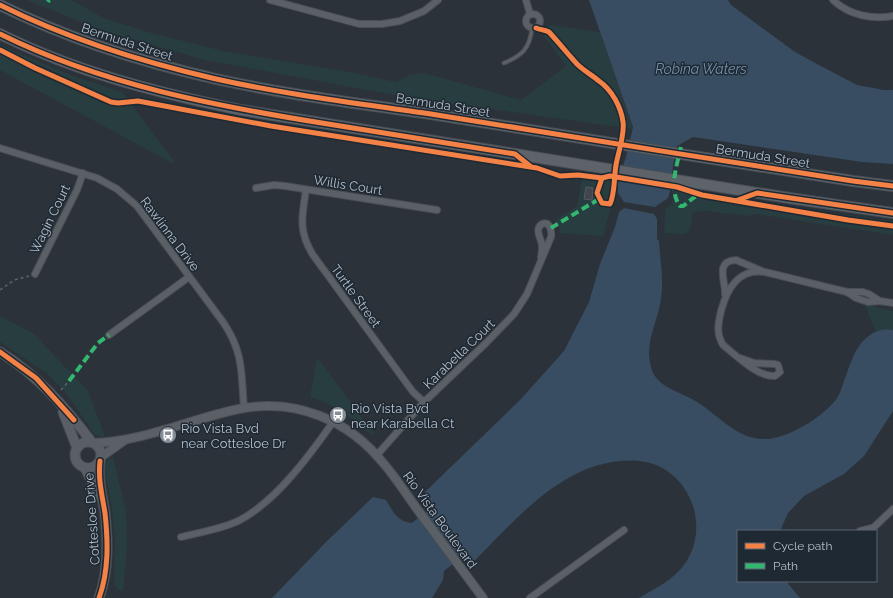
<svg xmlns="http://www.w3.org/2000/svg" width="893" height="598" font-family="Raleway,sans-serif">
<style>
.green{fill:#283d3f}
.water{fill:#384d62}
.pier{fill:#2b3239}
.building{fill:#40464c;stroke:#535a61}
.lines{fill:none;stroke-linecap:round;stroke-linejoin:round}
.service-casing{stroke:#494e54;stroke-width:5}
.minor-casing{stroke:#494e54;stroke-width:8}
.tertiary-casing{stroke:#494e54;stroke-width:10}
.secondary-casing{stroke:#494e54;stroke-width:11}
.primary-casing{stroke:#494f56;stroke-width:12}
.path{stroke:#5e656b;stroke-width:1.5;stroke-dasharray:3 3;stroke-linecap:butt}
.service{stroke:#5b6067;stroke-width:3}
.minor{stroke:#5b6067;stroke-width:6}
.tertiary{stroke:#5b6067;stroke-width:8}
.secondary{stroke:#5a5f65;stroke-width:9}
.primary{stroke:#5d6369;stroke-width:10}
.quiet{stroke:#33b770;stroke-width:4;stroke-dasharray:8 4;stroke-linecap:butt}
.cycleway-casing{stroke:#1e2934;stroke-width:8}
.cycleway{stroke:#f48246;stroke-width:5}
.labels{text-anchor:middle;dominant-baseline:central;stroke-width:3;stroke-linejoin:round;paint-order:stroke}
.street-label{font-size:13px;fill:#b5bfca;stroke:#1e2934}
.poi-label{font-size:13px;fill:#b5bfca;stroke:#1e2934;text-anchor:start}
.water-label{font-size:14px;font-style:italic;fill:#7693ac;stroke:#1e2934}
</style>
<rect width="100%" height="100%" fill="#2b3239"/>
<g class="green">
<polygon points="27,0 71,0 104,18 151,33 228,52 350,72 396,82 410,75 424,73 521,100 566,66 544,36 550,25 600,32 633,129 405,97 205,60 101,30"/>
<polygon points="0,45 73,76 122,92 174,161 172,163 0,70"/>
<polygon points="582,178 599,180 610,178 615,179 612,203 603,236 559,233 560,228 554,221 577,206"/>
<polygon points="671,188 839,214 893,221 893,235 756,214 750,216 706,211 693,212 690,230 685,234 664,233 665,210 674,200"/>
<polygon points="864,304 893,311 893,330 888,329 876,331"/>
<polygon points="0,316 34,334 88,391 105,436 99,436 94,434 67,394 48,374 0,342"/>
<path d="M317 357 375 435 369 433C351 418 333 403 310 397Z"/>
<polygon points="113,457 126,512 127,547 123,591 118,590 114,583 115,539 111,502 104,469 105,464 108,459"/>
</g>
<g class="water">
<polygon points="589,0 728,0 731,5 795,52 819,65 857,85 884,90 893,90 893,164 862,162 693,137 677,146 673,165 671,188 668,198 655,207 624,202 618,193 618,180 626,157 633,127"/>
<path d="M624 208 654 214 657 219V239L659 241C660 260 664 280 661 299 658 322 644 342 651 367 656 389 684 392 700 404 715 414 733 432 750 437 758 439 767 440 774 438 795 434 825 415 837 398 840 394 841 389 843 384 850 366 854 346 870 335 877 330 885 328 893 330V411L864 456 844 474 804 496 788 513 780 531H738V581H786L800 598H639C656 588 675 579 686 562 712 522 686 465 639 461 620 459 597 464 580 472 537 492 505 531 472 563L462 557 444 571 443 580 432 598H272L326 542 373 497 386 500C393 512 398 522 412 523L428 510V502L425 492 520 400 564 351 589 302 600 264 615 227 619 212Z"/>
</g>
<polygon class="pier" points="621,166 674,174 673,188 616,179"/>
<polygon class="building" points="586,187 593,188 592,200 584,199"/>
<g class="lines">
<g class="service-casing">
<path id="service" d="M504 63C522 56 530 48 532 28"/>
</g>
<g class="minor-casing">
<g id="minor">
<polyline points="270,0 359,24 382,24 400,21 424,11 438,0"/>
<polyline points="526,0 530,14"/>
<path d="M833 0C849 15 872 20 893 16"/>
<circle cx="533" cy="21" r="7"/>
<path d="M0 148 97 178 117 189 137 206 223 322C244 353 241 373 244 408"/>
<polyline points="256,188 274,185 285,186 437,210"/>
<path d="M306 190C302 216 298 231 313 255L413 392 424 402"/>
<polyline points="35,274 77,190 83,173"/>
<polyline points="847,292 856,298 868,302 880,301 893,303"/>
<path d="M725 294C726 282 714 261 736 260L762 271"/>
<polyline points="109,335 189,277"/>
<path d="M740 358 754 363 775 364 778 365 780 372 775 376C757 377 737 356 723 345 716 333 718 324 721 311 727 289 738 268 765 272L847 292H863L869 294 880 301"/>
<path d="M376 456 424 402 486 343 514 314 527 294 551 237C552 231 550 221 542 224 534 229 541 238 542 245 542 249 542 253 541 257"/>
<polyline points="860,531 872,528"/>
<polyline points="870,531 893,509"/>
<path d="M181 537C200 532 223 529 240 520 276 501 310 455 333 422"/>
<polyline points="530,598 624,530"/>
</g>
</g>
<g class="tertiary-casing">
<g id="tertiary">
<path d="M94 443C145 441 190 419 239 409 295 398 348 419 384 464 397 479 408 497 420 513 441 541 462 570 483 598"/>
<polyline points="101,457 125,440"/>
</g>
</g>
<g class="secondary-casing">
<g id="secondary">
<path d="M0 352C37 375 65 407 91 441"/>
<polyline points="63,412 77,448"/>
<circle cx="88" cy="455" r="13"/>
<polyline points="85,468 99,496"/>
<path d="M99 598C109 571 108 541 105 513 102 495 98 479 100 461"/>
</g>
</g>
<g class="primary-casing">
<g id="primary">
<path d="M0 5C68 39 142 62 216 79 288 95 363 104 437 115 576 137 714 160 853 181L893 186"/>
<path d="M0 34C76 72 158 93 241 110L789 198 893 213"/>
</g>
</g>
<g class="path">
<polyline points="0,290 14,280 29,276"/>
<polyline points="61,390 69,381"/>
</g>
<use href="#service" class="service"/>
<use href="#minor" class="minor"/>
<use href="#tertiary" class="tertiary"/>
<use href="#secondary" class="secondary"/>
<use href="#primary" class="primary"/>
<g class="quiet">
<polyline points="48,2 49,0"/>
<path d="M681 147C677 165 668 190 680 206H683C689 202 692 197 700 195"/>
<polyline points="551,228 599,199"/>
<polyline points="69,381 98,343 109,335"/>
</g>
<g class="cycleway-casing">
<g id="cycleway">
<path d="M0 5C68 39 142 62 216 79 288 95 363 104 437 115 576 137 714 160 853 181L893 186"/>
<path d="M536 28C541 30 545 30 549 32 559 43 568 54 577 64 584 71 592 75 599 81 612 90 621 107 623 122 625 134 618 153 616 165 614 176 615 194 610 204L602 203 597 193 602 178 610 176 677 187 702 195 848 220 893 226"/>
<path d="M0 34C103 85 215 106 328 124 390 134 453 144 515 154L530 166"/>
<polyline points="0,50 35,68 111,102 118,103 138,101 271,126 537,168 560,176 578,175 602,178"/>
<polyline points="738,200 757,193 893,213"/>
<polyline points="0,352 36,378 74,420"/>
<path d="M99 598C109 571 108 541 105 513 102 495 98 479 100 461"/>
</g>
</g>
<use href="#cycleway" class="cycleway"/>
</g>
<defs>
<g id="bus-disc" transform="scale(0.9)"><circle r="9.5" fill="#858e97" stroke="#1e2934"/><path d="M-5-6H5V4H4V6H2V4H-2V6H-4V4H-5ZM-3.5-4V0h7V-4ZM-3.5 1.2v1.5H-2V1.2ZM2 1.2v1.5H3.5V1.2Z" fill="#fff"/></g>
</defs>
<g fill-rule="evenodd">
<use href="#bus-disc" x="338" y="415"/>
<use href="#bus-disc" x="168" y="435"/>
</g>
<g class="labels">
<g class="street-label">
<text transform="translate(127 42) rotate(18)">Bermuda Street</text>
<text transform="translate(443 105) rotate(9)">Bermuda Street</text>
<text transform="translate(763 156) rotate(9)">Bermuda Street</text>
<text transform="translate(348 185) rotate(9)">Willis Court</text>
<text transform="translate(50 219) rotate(-64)">Wagin Court</text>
<text transform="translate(170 234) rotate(53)">Rawlinna Drive</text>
<text transform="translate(356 296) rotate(54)">Turtle Street</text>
<text transform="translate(459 354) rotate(-44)">Karabella Court</text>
<text transform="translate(92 519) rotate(-94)">Cottesloe Drive</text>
<text transform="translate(440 520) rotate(54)">Rio Vista Boulevard</text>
</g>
<g class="poi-label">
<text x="351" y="408">Rio Vista Bvd<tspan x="351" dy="15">near Karabella Ct</tspan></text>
<text x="181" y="428">Rio Vista Bvd<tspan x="181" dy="15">near Cottesloe Dr</tspan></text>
</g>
<g class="water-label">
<text x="701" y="69">Robina Waters</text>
</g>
</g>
<rect x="737" y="530" width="140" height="52" fill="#1e2934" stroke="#5a6570"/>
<rect x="745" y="543" width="20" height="6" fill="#f48246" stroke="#5a6570"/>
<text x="773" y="550" font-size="12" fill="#b5bfca">Cycle path</text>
<rect x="745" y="563" width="20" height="6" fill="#33b770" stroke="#5a6570"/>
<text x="773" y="570" font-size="12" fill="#b5bfca">Path</text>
</svg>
